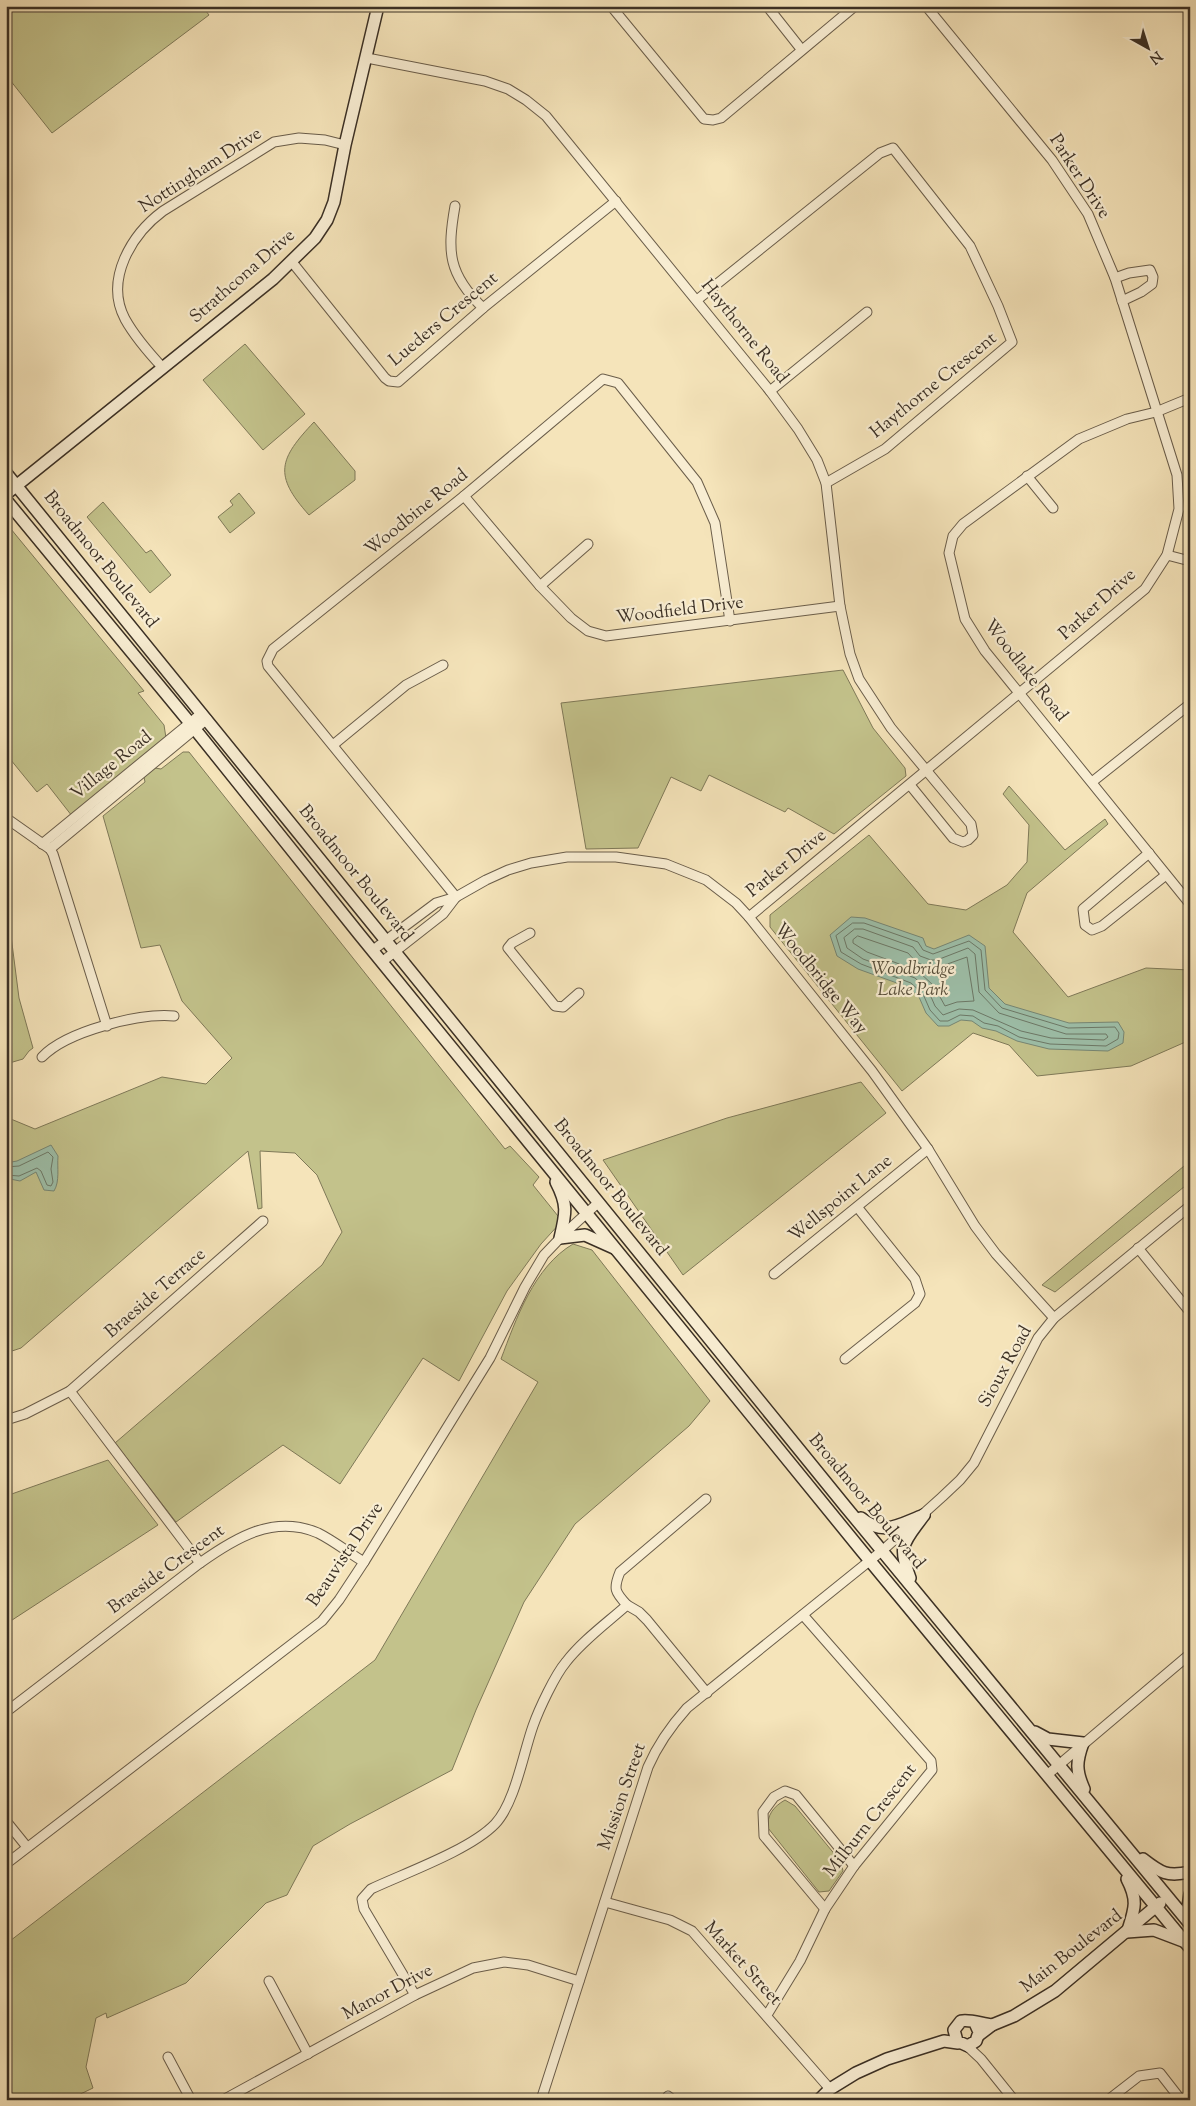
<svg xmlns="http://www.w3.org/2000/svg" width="1196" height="2106" font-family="'Sorts Mill Goudy',serif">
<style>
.green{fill:#c3c28b;stroke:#7f7958}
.water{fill:#9dbfa9;stroke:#768674}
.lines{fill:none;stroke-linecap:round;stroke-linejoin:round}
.shore{stroke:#6c7867;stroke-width:1}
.street-casing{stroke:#6a5d4a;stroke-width:11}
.secondary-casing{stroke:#3b3025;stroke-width:14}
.street{stroke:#f8edd2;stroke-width:9}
.secondary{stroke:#f8edd2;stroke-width:11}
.labels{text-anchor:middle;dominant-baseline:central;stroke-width:4.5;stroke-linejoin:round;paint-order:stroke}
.street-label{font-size:18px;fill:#3b3025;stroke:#f8edd2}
.park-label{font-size:18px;font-style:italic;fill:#564d39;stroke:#f8edd2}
</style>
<rect width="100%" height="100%" fill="#f5e4ba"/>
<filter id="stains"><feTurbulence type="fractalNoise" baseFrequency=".004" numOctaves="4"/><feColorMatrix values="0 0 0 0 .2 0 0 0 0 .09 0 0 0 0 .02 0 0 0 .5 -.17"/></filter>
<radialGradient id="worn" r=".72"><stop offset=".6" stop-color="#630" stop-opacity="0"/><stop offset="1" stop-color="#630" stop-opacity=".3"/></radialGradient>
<g class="green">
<polygon points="6,6 202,6 209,15 52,133 6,75"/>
<polygon points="245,344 305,414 263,450 203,380"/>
<path d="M314 422 355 471V480L309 515C273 475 279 459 314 422Z"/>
<polygon points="239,493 255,513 230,533 218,517 233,505 230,501"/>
<polygon points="103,502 146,553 151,550 171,575 150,593 87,517"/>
<polygon points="6,523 144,691 138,693 164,725 166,738 72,816 47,784 37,792 6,754"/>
<polygon points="843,670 873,728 905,768 906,776 834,834 788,808 785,812 709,775 701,791 671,777 638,848 586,849 561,703"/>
<polygon points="183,752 189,752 505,1149 510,1146 539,1177 533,1185 562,1221 541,1244 507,1291 459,1381 423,1358 340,1484 283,1445 176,1522 115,1443 322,1265 342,1232 317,1175 295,1153 260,1151 262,1208 258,1209 248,1151 21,1348 6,1353 6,1117 35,1129 162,1077 206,1084 232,1058 182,1001 160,945 141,948 103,816 145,782 144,777 155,768 161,769"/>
<polygon points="1009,786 1065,850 1105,819 1108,824 1027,893 1013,932 1068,997 1146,968 1190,970 1190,1040 1131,1066 1037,1076 1009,1045 973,1033 902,1091 770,927 770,915 869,835 928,904 966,910 1007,885 1027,862 1029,825 1003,794"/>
<polygon points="6,897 19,998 33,1048 29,1051 23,1059 6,1064"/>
<polygon points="861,1082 886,1113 683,1275 603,1160 727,1118"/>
<polygon points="1190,1161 1190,1182 1055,1292 1042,1285"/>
<path d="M573 1244 592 1250 710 1401 689 1426 575 1524 524 1602 476 1710 452 1770 350 1824 313 1846 287 1895 266 1903 186 1983 107 2018 106 2013 96 2018 86 2067 93 2088 68 2100H6V1944L375 1660 538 1382 501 1359C516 1319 534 1267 573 1244Z"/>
<polygon points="108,1460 158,1525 6,1624 6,1496"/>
<path d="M785 1800 795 1806 841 1862 843 1871 829 1891 819 1892 768 1828C767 1815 773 1807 785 1800Z"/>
</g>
<g class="water">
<polygon points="851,917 865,918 923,938 926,946 934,949 969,935 985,946 989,988 1005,1004 1069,1023 1118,1022 1124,1032 1123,1043 1108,1051 1049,1049 1017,1041 996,1031 982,1028 972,1021 961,1020 949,1026 938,1026 926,1013 919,997 908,987 858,969 837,956 830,935"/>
<path d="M51 1145 58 1156C57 1168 60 1181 54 1191L44 1190 36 1172 20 1181 10 1179 6 1180V1163L17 1161Z"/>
</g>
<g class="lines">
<g class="shore">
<polygon points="853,923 864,923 918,942 923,950 933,954 969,941 981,950 985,990 1002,1008 1068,1028 1115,1027 1119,1033 1118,1039 1106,1046 1050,1044 1019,1037 998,1026 984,1023 973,1016 960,1015 948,1021 940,1021 930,1010 923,994 911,983 861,964 841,952 836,936"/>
<polygon points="855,929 863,929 913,947 920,956 931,960 937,960 968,948 975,954 979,992 999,1013 1066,1034 1106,1034 1108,1037 1104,1040 1051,1038 1021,1031 973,1010 959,1009 943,1015 935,1006 928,990 915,978 863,959 847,948 844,938"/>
<polygon points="858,936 908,953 916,962 930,968 939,967 967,957 974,1001 957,1002 945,1006 934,986 918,971 867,952 853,943 853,940"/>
<polyline points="6,1167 19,1166 48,1152 53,1157 51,1169 53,1182 51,1186 47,1185 41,1171 37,1168 19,1176 6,1175"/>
</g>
<g class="street-casing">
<g id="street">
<polyline points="611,6 704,119 713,120 721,118 855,6"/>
<polyline points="767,6 801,49"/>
<polyline points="367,58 485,81 508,89 526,100 546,116 770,391 798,429 817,460 826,483 840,606 850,654 859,679 891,728 971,824 973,835 968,840 963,842 953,838 910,785"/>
<path d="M455 206C447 252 448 274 483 308"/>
<polyline points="292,262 385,378 389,381 398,382 483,308 616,201"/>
<polyline points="1115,278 1129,273 1150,270 1153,277 1152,284 1141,292 1122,301"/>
<polyline points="697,300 880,153 893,148 970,246 998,306 1012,342 885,449 826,483"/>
<path d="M163 368C149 353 135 337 125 319 104 279 132 234 163 211L274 142 299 138 325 140 345 145"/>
<polyline points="770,391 867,312"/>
<polyline points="1190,398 1156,412 1127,419 1079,439 963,524 953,536 949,553 965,619 985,651 1190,904"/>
<polyline points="1027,476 1053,508"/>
<polyline points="464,496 540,586 571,618 588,631 606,636 840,606"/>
<polyline points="1167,555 1190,561"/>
<polyline points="540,586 588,544"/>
<polyline points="333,745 406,685 443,665"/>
<polyline points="1092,782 1190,704"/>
<polyline points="6,818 50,849 53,854 107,1026"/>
<polyline points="42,844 202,713"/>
<polyline points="50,849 207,719"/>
<polyline points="1149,853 1083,909 1085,925 1092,930 1102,926 1166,875"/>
<polyline points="456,897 268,666 267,661 273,649 464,496 603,379 618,383 697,482 715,523 730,621"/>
<polyline points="749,917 1145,589 1167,555 1179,509 1177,475 1115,278 1088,214 1052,160 926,6"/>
<polyline points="530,933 512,943 508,948 555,1006 563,1007 579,993"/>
<polyline points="373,950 436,903 456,897 486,880 508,870 531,863 567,857 616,857 666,864 706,880 736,903 749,917 872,1071 928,1149 975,1226 996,1254 1054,1318"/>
<polyline points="383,961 443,914 456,897"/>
<path d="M42 1057C67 1031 139 1013 174 1016"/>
<polyline points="1138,1248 1190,1312"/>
<polyline points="774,1274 928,1149"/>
<polyline points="845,1359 915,1303 920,1294 915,1279 858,1208"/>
<polyline points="70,1391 200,1563"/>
<polyline points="6,1420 25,1414 70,1391 263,1221"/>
<path d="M627 1605C615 1592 613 1589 620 1572L706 1499"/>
<path d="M6 1712 200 1563C235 1538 274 1514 318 1533 334 1541 349 1553 364 1562"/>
<polyline points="1047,1775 1190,1654"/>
<polyline points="6,1821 27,1847"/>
<polyline points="6,1864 322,1621 339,1600 364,1562 490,1358 525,1287 544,1255 566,1232 599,1202"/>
<polyline points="605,1902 670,1920 692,1931 830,2089"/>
<polyline points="825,1909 764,1836 763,1812 774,1797 785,1791 796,1795 854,1866"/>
<polyline points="269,1981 308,2054"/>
<path d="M415 1995 364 1909 362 1899 371 1889C405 1873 470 1850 495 1824 515 1803 523 1754 533 1726 539 1709 555 1675 566 1662 583 1640 607 1623 627 1605L639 1612 647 1620 707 1693"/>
<polyline points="767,2015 800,1961 825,1909 854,1866 932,1770 931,1761 803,1615"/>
<polyline points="966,2045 981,2059 1014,2100"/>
<polyline points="168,2057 191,2100"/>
<polyline points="668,2096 673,2100"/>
<polyline points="223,2100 415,1995 473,1968 504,1962 528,1965 579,1981"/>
<path d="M541 2100 648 1767C658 1744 670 1727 687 1708L883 1550 942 1497 960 1480 974 1463 1038 1338 1054 1318 1190 1206"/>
<polyline points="1108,2100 1139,2076 1160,2073 1181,2100"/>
</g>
</g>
<g class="secondary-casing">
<g id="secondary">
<polyline points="6,473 845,1506 1190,1924"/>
<polyline points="6,494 273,279 315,238 327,220 334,202 345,145 378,6"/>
<polyline points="6,500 190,723 359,934 861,1550 1190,1948"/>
<path d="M556 1182C568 1205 566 1213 560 1238L585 1235 614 1248"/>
<path d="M861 1518C884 1537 900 1524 924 1515"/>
<path d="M910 1578C897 1544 904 1543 924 1515"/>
<path d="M1035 1732 1048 1739 1083 1743C1076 1762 1076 1771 1084 1789"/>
<path d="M1143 1859C1161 1873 1167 1877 1190 1872"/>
<path d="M1127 1879C1138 1900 1135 1908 1128 1930"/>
<polyline points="1190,1894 1188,1907 1190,1912"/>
<polyline points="1127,1932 1154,1930 1183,1941"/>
<path d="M975 2023 979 2032 976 2041 968 2046 957 2041 954 2030 961 2021C970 2019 982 2024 992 2025"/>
<polyline points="979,2035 992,2025 1014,2016 1055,1991 1160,1903"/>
<polyline points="819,2100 830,2089 856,2073 887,2059 944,2041 958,2043"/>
</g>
</g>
<use href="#street" class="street"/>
<use href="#secondary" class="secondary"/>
</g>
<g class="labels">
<g class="street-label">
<text transform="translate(201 171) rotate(-33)">Nottingham Drive</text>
<text transform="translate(1079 177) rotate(57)">Parker Drive</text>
<text transform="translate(243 277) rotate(-41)">Strathcona Drive</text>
<text transform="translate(444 320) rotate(-40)">Lueders Crescent</text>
<text transform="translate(744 332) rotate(51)">Haythorne Road</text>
<text transform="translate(934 386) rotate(-39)">Haythorne Crescent</text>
<text transform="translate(417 513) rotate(-39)">Woodbine Road</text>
<text transform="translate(100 560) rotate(51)">Broadmoor Boulevard</text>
<text transform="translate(1098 605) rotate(-42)">Parker Drive</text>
<text transform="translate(680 611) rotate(-7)">Woodfield Drive</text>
<text transform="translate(1025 671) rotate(52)">Woodlake Road</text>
<text transform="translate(112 766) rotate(-39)">Village Road</text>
<text transform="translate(787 864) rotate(-39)">Parker Drive</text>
<text transform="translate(355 874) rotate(51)">Broadmoor Boulevard</text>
<text transform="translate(820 979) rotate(51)">Woodbridge Way</text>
<text transform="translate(610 1188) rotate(51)">Broadmoor Boulevard</text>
<text transform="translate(841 1199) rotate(-39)">Wellspoint Lane</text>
<text transform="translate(156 1294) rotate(-41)">Braeside Terrace</text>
<text transform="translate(1006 1367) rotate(-61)">Sioux Road</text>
<text transform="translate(866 1502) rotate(50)">Broadmoor Boulevard</text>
<text transform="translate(346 1555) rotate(-56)">Beauvista Drive</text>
<text transform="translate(167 1570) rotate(-36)">Braeside Crescent</text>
<text transform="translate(623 1797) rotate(-71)">Mission Street</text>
<text transform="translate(871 1821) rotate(-52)">Milburn Crescent</text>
<text transform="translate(1072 1952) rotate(-38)">Main Boulevard</text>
<text transform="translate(742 1964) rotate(48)">Market Street</text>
<text transform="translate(388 1993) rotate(-28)">Manor Drive</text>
</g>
<g class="park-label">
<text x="913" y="970">Woodbridge<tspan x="913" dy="21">Lake Park</tspan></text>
</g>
</g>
<rect width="1196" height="2106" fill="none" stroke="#f5e4ba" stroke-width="25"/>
<rect x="8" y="8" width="1181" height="2091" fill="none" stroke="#3b3025" stroke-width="2.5"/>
<rect x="12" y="12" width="1171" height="2081" fill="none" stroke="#3b3025"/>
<g transform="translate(1148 48) rotate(141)" stroke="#f8edd2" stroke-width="4" paint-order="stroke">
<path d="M0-4L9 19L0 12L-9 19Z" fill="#3b3025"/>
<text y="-8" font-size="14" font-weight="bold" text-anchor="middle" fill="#3b3025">N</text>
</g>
<rect width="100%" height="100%" filter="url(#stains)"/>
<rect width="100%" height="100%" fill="url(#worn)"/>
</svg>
